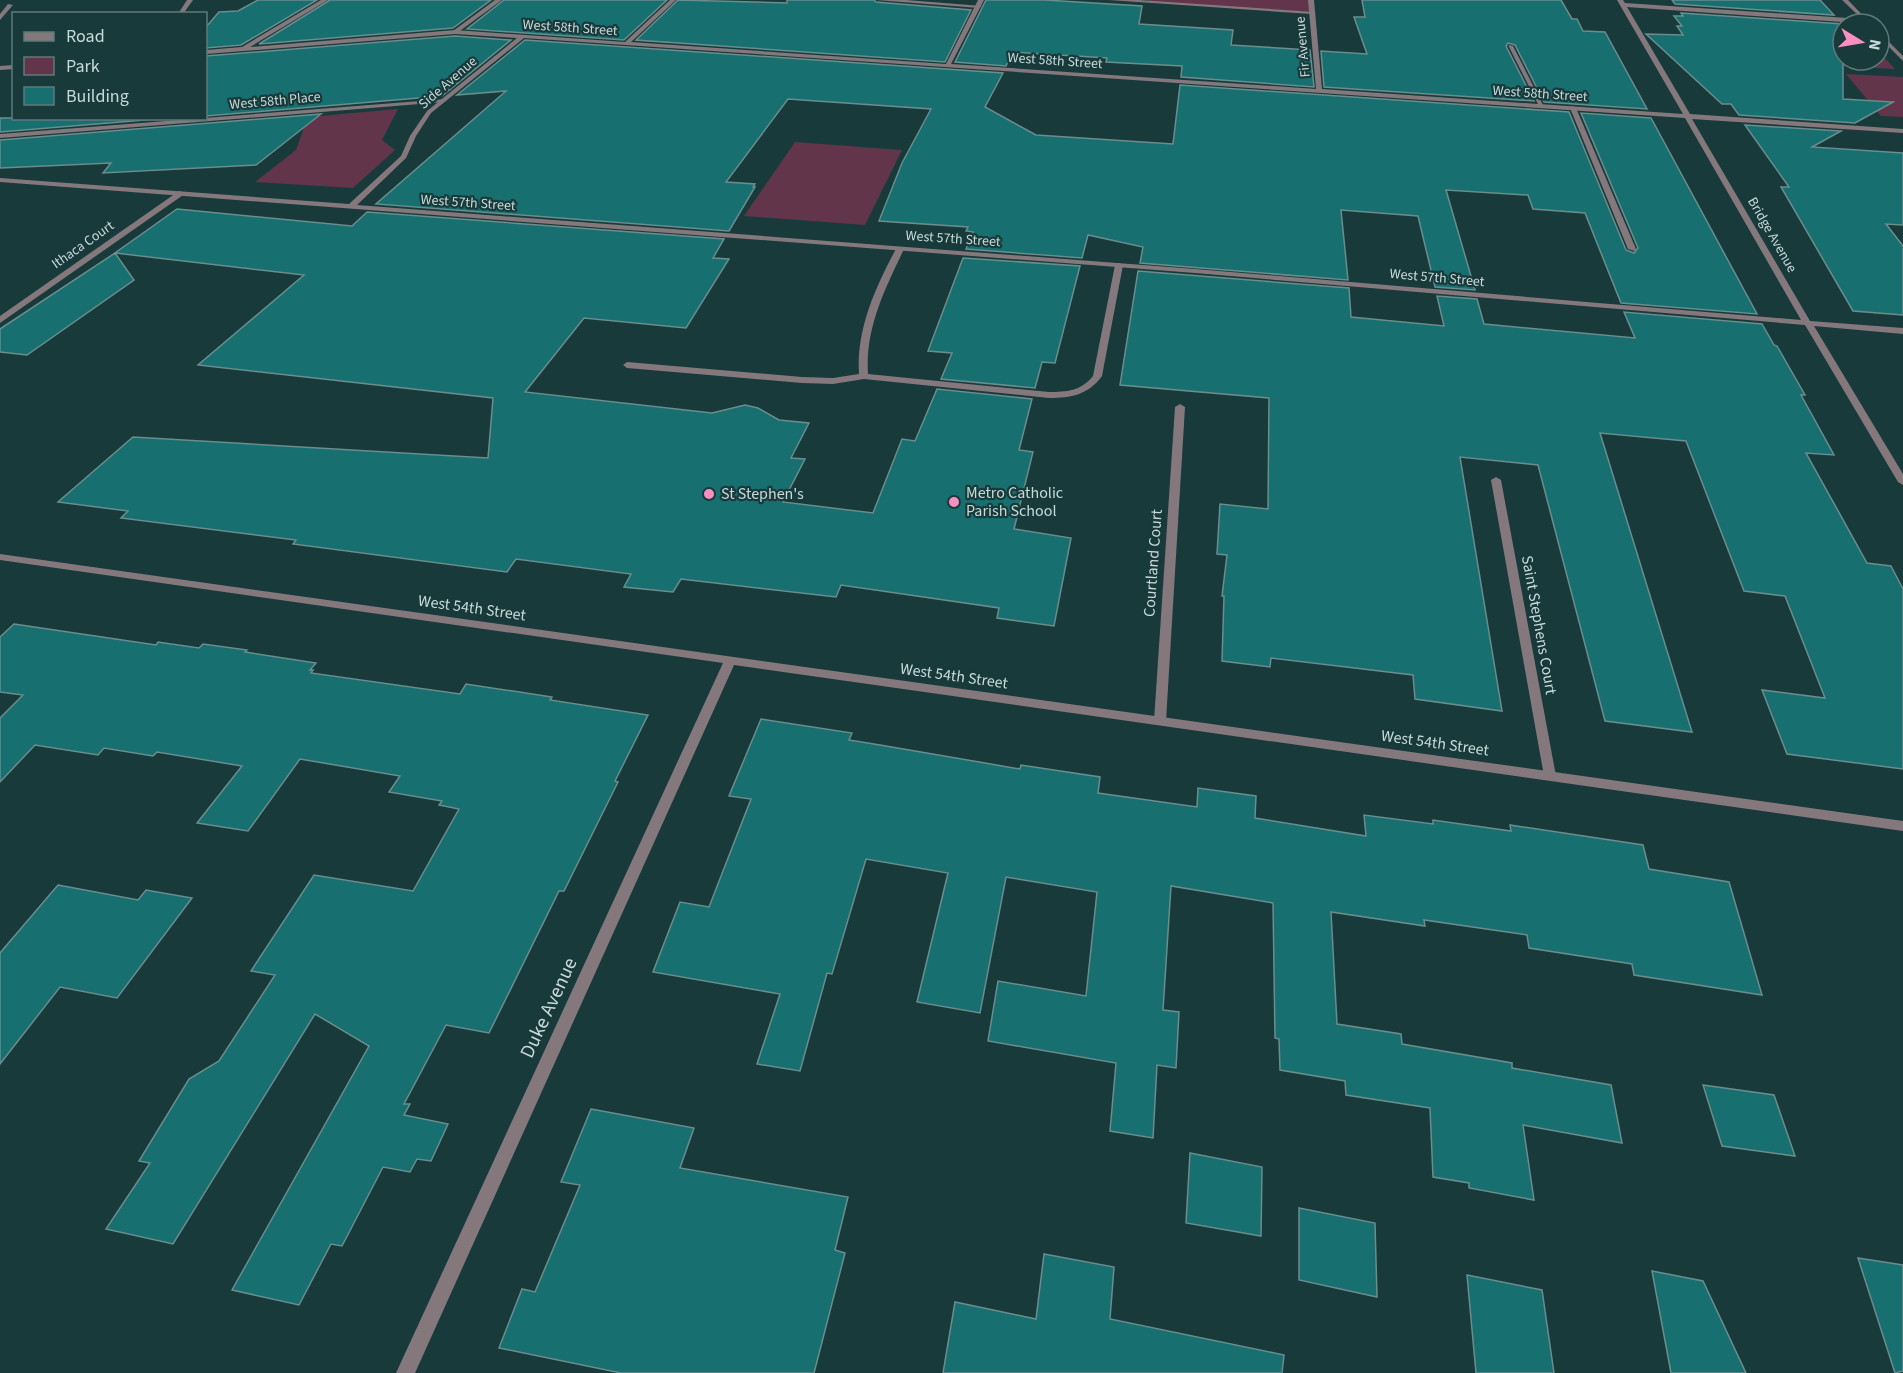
<svg xmlns="http://www.w3.org/2000/svg" width="1903" height="1373" font-family="'Source Sans 3',sans-serif">
<style>
.green{fill:#63354a}
.building{fill:#176f70;stroke:#6a8d8d;stroke-width:1.5}
.lines{fill:none;stroke-linecap:round;stroke-linejoin:round}
.lane{fill:#85787d;fill-rule:evenodd}
.street{fill:#85787d;fill-rule:evenodd}
.poi-dot{fill:#fc8fc2;stroke:#193a3b;stroke-width:2}
.labels{text-anchor:middle;dominant-baseline:central;stroke-width:4.5;stroke-linejoin:round;paint-order:stroke}
.far-street-label{font-size:14px;fill:#c7d9d9;stroke:#193a3b}
.poi-label{font-size:16px;fill:#c7d9d9;stroke:#193a3b;text-anchor:start}
.street-label{font-size:16px;fill:#c7d9d9;stroke:#193a3b}
.near-street-label{font-size:20px;fill:#c7d9d9;stroke:#193a3b}
</style>
<rect width="100%" height="100%" fill="#193a3b"/>
<g class="green">
<polygon points="1149,0 1311,0 1311,12 1148,2"/>
<polygon points="1879,52 1895,69 1843,66 1843,60 1879,60"/>
<polygon points="1846,74 1903,77 1903,117 1881,116"/>
<polygon points="398,109 382,140 395,150 353,188 255,182 296,150 308,117"/>
<polygon points="795,142 902,150 865,225 744,216"/>
</g>
<g class="building">
<polygon points="258,0 317,0 241,45 206,48 206,27 219,12 238,11"/>
<polygon points="330,0 491,0 453,28 259,44"/>
<polygon points="504,0 667,0 624,40 467,29"/>
<polygon points="678,0 787,3 787,0 874,0 876,2 971,10 945,62 636,40"/>
<polygon points="986,0 1045,0 1142,6 1139,24 1233,30 1231,45 1310,50 1314,87 1181,77 1182,66 1106,62 1107,58 1013,52 1006,66 955,62"/>
<polygon points="1362,0 1561,0 1572,19 1577,19 1583,31 1605,32 1647,109 1544,102 1515,45 1508,43 1506,46 1534,101 1324,87 1321,51 1367,54 1354,17 1365,17"/>
<polygon points="1672,0 1820,0 1834,15 1675,4"/>
<polygon points="1681,13 1843,24 1843,99 1893,102 1855,123 1739,115 1731,104 1722,104 1646,34 1683,35 1677,26 1682,26 1674,16 1683,16"/>
<polygon points="455,36 511,40 442,96 206,116 206,56"/>
<polygon points="525,40 1003,73 985,107 1036,135 1173,144 1180,85 1569,112 1626,250 1634,253 1638,248 1581,113 1651,118 1757,314 1621,303 1585,213 1533,209 1528,195 1446,190 1475,290 1435,287 1418,216 1341,210 1348,280 1140,263 1143,247 1088,235 1082,258 966,249 973,232 966,231 968,227 879,221 902,163 931,109 788,99 726,182 755,184 753,187 755,187 729,231 376,204 506,91 457,95"/>
<polygon points="321,114 256,165 103,173 111,163 0,168 0,140"/>
<polygon points="0,118 169,118 0,132"/>
<polygon points="1745,125 1841,131 1812,147 1903,153 1903,225 1886,224 1903,246 1903,315 1853,311 1781,187 1789,187"/>
<polygon points="177,209 352,226 367,212 724,239 713,258 729,259 686,328 584,318 525,392 712,413 745,405 758,408 779,420 809,423 791,458 805,459 783,502 873,513 902,439 915,441 937,389 1032,399 1019,450 1033,452 1014,529 1071,538 1054,626 997,618 999,608 841,585 836,597 681,579 673,592 624,587 631,574 516,559 507,572 293,544 296,540 121,518 128,511 58,502 133,437 488,458 493,398 198,365 304,275 115,253"/>
<polygon points="115,253 134,280 27,355 0,352 0,329"/>
<polygon points="963,258 1080,266 1055,363 1042,362 1035,388 941,379 952,353 928,351"/>
<polygon points="1138,271 1349,288 1351,317 1444,326 1437,296 1477,299 1484,324 1635,338 1624,312 1762,324 1774,345 1777,346 1805,395 1801,395 1834,455 1806,453 1867,563 1891,566 1903,589 1903,769 1787,754 1762,690 1825,698 1785,596 1744,591 1686,441 1600,433 1692,732 1605,721 1538,465 1460,457 1502,711 1415,699 1413,675 1271,658 1270,667 1222,661 1224,596 1222,596 1227,555 1217,554 1220,504 1268,509 1269,398 1120,385"/>
<polygon points="14,624 156,645 158,642 199,648 203,644 247,650 245,652 316,663 310,670 313,670 311,673 460,694 466,684 552,697 550,700 648,715 615,781 618,782 564,891 559,891 489,1033 446,1025 404,1104 410,1104 404,1115 448,1124 431,1161 417,1159 410,1172 383,1167 342,1246 331,1244 299,1305 232,1290 369,1046 315,1014 173,1244 106,1229 150,1163 139,1161 189,1079 219,1061 275,975 251,971 314,875 413,891 459,809 439,805 442,801 389,792 400,776 300,759 248,831 197,823 242,766 157,752 153,756 104,748 98,755 35,745 0,782 0,718 23,695 0,692 0,637"/>
<polygon points="761,719 852,733 849,740 880,745 1020,769 1021,765 1100,777 1098,793 1197,807 1198,788 1256,796 1255,818 1366,836 1364,815 1433,824 1433,820 1511,831 1510,825 1643,845 1649,869 1729,882 1762,995 1634,975 1632,964 1529,948 1527,935 1424,920 1425,926 1331,912 1337,1024 1401,1034 1402,1044 1512,1063 1512,1068 1611,1085 1622,1143 1523,1125 1534,1200 1469,1188 1469,1183 1433,1177 1430,1108 1346,1095 1345,1081 1280,1070 1279,1039 1275,1038 1273,903 1171,886 1163,1010 1179,1012 1176,1068 1157,1065 1153,1138 1110,1131 1116,1063 988,1041 998,981 1086,996 1097,892 1006,877 980,1013 917,1002 948,873 866,859 832,974 827,973 800,1071 757,1064 780,994 653,972 680,902 709,907 751,799 729,796"/>
<polygon points="58,885 138,900 146,890 192,898 117,998 60,987 0,1064 0,953"/>
<polygon points="1703,1085 1774,1095 1795,1156 1722,1146"/>
<polygon points="591,1109 694,1128 680,1168 848,1197 835,1250 845,1253 814,1373 621,1373 499,1348 522,1289 535,1292 580,1185 561,1182"/>
<polygon points="1190,1153 1262,1167 1261,1236 1186,1223"/>
<polygon points="1299,1208 1375,1223 1377,1297 1299,1280"/>
<polygon points="1044,1254 1114,1267 1110,1319 1284,1355 1282,1373 943,1373 955,1302 1036,1319"/>
<polygon points="1858,1258 1903,1265 1903,1371 1895,1373"/>
<polygon points="1652,1271 1703,1281 1746,1373 1671,1373"/>
<polygon points="1467,1275 1542,1290 1554,1373 1476,1373"/>
</g>
<g class="lines">
<g class="lane">
<polygon points="495,0 502,0 457,33 453,33 453,31"/>
<polygon points="876,0 906,0 982,6 979,8"/>
<polygon points="1109,0 1139,0 1314,12 1311,14"/>
<polygon points="8,4 13,5 0,20 0,14"/>
<polygon points="1508,45 1513,46 1544,107 1539,106"/>
<polygon points="446,99 447,100 444,102 0,138 0,134"/>
<polygon points="1573,106 1576,108 1636,249 1635,251 1628,249 1570,108"/>
<polygon points="179,191 186,193 0,323 0,316"/>
<path d="M897 247 904 249C885 289 865 328 868 374L1049 392C1067 392 1081 391 1093 376L1115 265 1119 263 1123 265 1102 376C1088 395 1071 398 1049 398L864 379 833 384 802 383 627 368 623 365 627 362 802 377 833 378 859 374C856 329 876 286 897 247Z"/>
<polygon points="1180,404 1185,407 1166,721 1164,724 1156,724 1154,721 1175,407"/>
<polygon points="1496,477 1501,480 1556,776 1555,780 1545,780 1544,776 1491,480"/>
</g>
<g class="street">
<polygon points="187,0 193,0 183,14 178,14"/>
<path d="M321 0H328L250 47 455 30 625 42 670 0H676L631 42 946 64 978 0H984L951 64 1316 89 1308 0H1314L1322 89 1683 114 1617 0H1623L1625 3 1862 19 1842 0H1848L1871 24 1627 7 1690 114 1903 129V133L1692 119 1810 321 1903 328V334L1814 326 1903 474V485L1898 482 1805 325 1195 273 0 182V178L349 204 401 156 410 136 427 111 517 38 455 34 206 54V50L242 47ZM524 38 1685 118 1801 320 1195 269 357 205 406 158 416 136 431 113Z"/>
<polygon points="1879,32 1903,56 1903,61 1879,37"/>
<polygon points="14,65 14,69 0,70 0,66"/>
<polygon points="0,554 1903,821 1903,831 734,665 415,1373 396,1373 723,663 0,560"/>
</g>
</g>
<g class="poi-dot">
<circle cx="709" cy="494" r="6"/>
<circle cx="954" cy="502" r="6"/>
</g>
<g class="labels">
<g class="far-street-label">
<text transform="translate(570 28) rotate(4)">West 58th Street</text>
<text transform="translate(1303 47) rotate(-95)">Fir Avenue</text>
<text transform="translate(1055 61) rotate(4)">West 58th Street</text>
<text transform="translate(448 83) rotate(-41)">Side Avenue</text>
<text transform="translate(1540 94) rotate(4)">West 58th Street</text>
<text transform="translate(275 101) rotate(-5)">West 58th Place</text>
<text transform="translate(468 203) rotate(4)">West 57th Street</text>
<text transform="translate(1772 235) rotate(60)">Bridge Avenue</text>
<text transform="translate(953 239) rotate(4)">West 57th Street</text>
<text transform="translate(83 245) rotate(-35)">Ithaca Court</text>
<text transform="translate(1437 278) rotate(5)">West 57th Street</text>
</g>
<g class="poi-label">
<text x="966" y="493">Metro Catholic<tspan x="966" dy="18">Parish School</tspan></text>
<text x="721" y="494">St Stephen's</text>
</g>
<g class="street-label">
<text transform="translate(1153 563) rotate(-86)">Courtland Court</text>
<text transform="translate(472 608) rotate(8)">West 54th Street</text>
<text transform="translate(1539 625) rotate(80)">Saint Stephens Court</text>
<text transform="translate(954 676) rotate(8)">West 54th Street</text>
<text transform="translate(1435 743) rotate(8)">West 54th Street</text>
</g>
<g class="near-street-label">
<text transform="translate(549 1008) rotate(-65)">Duke Avenue</text>
</g>
</g>
<rect x="12" y="12" width="195" height="108" fill="#193a3b" stroke="#5f7a7a" stroke-width="1.5"/>
<rect x="24" y="32" width="30" height="9" fill="#85787d" stroke="#5f7a7a" stroke-width="1.5"/>
<text x="66" y="42" font-size="18" fill="#c7d9d9">Road</text>
<rect x="24" y="57" width="30" height="18" fill="#63354a" stroke="#5f7a7a" stroke-width="1.5"/>
<text x="66" y="72" font-size="18" fill="#c7d9d9">Park</text>
<rect x="24" y="87" width="30" height="18" fill="#176f70" stroke="#5f7a7a" stroke-width="1.5"/>
<text x="66" y="102" font-size="18" fill="#c7d9d9">Building</text>
<g transform="translate(1861 42) rotate(101)"><circle r="28" fill="#193a3b" stroke="#5f7a7a" stroke-width="1.5"/>
<path d="M0-4.5L10 22L0 15L-10 22Z" fill="#fc8fc2"/>
<text y="-9" font-size="16" font-weight="bold" text-anchor="middle" fill="#c7d9d9">N</text>
</g>
</svg>
